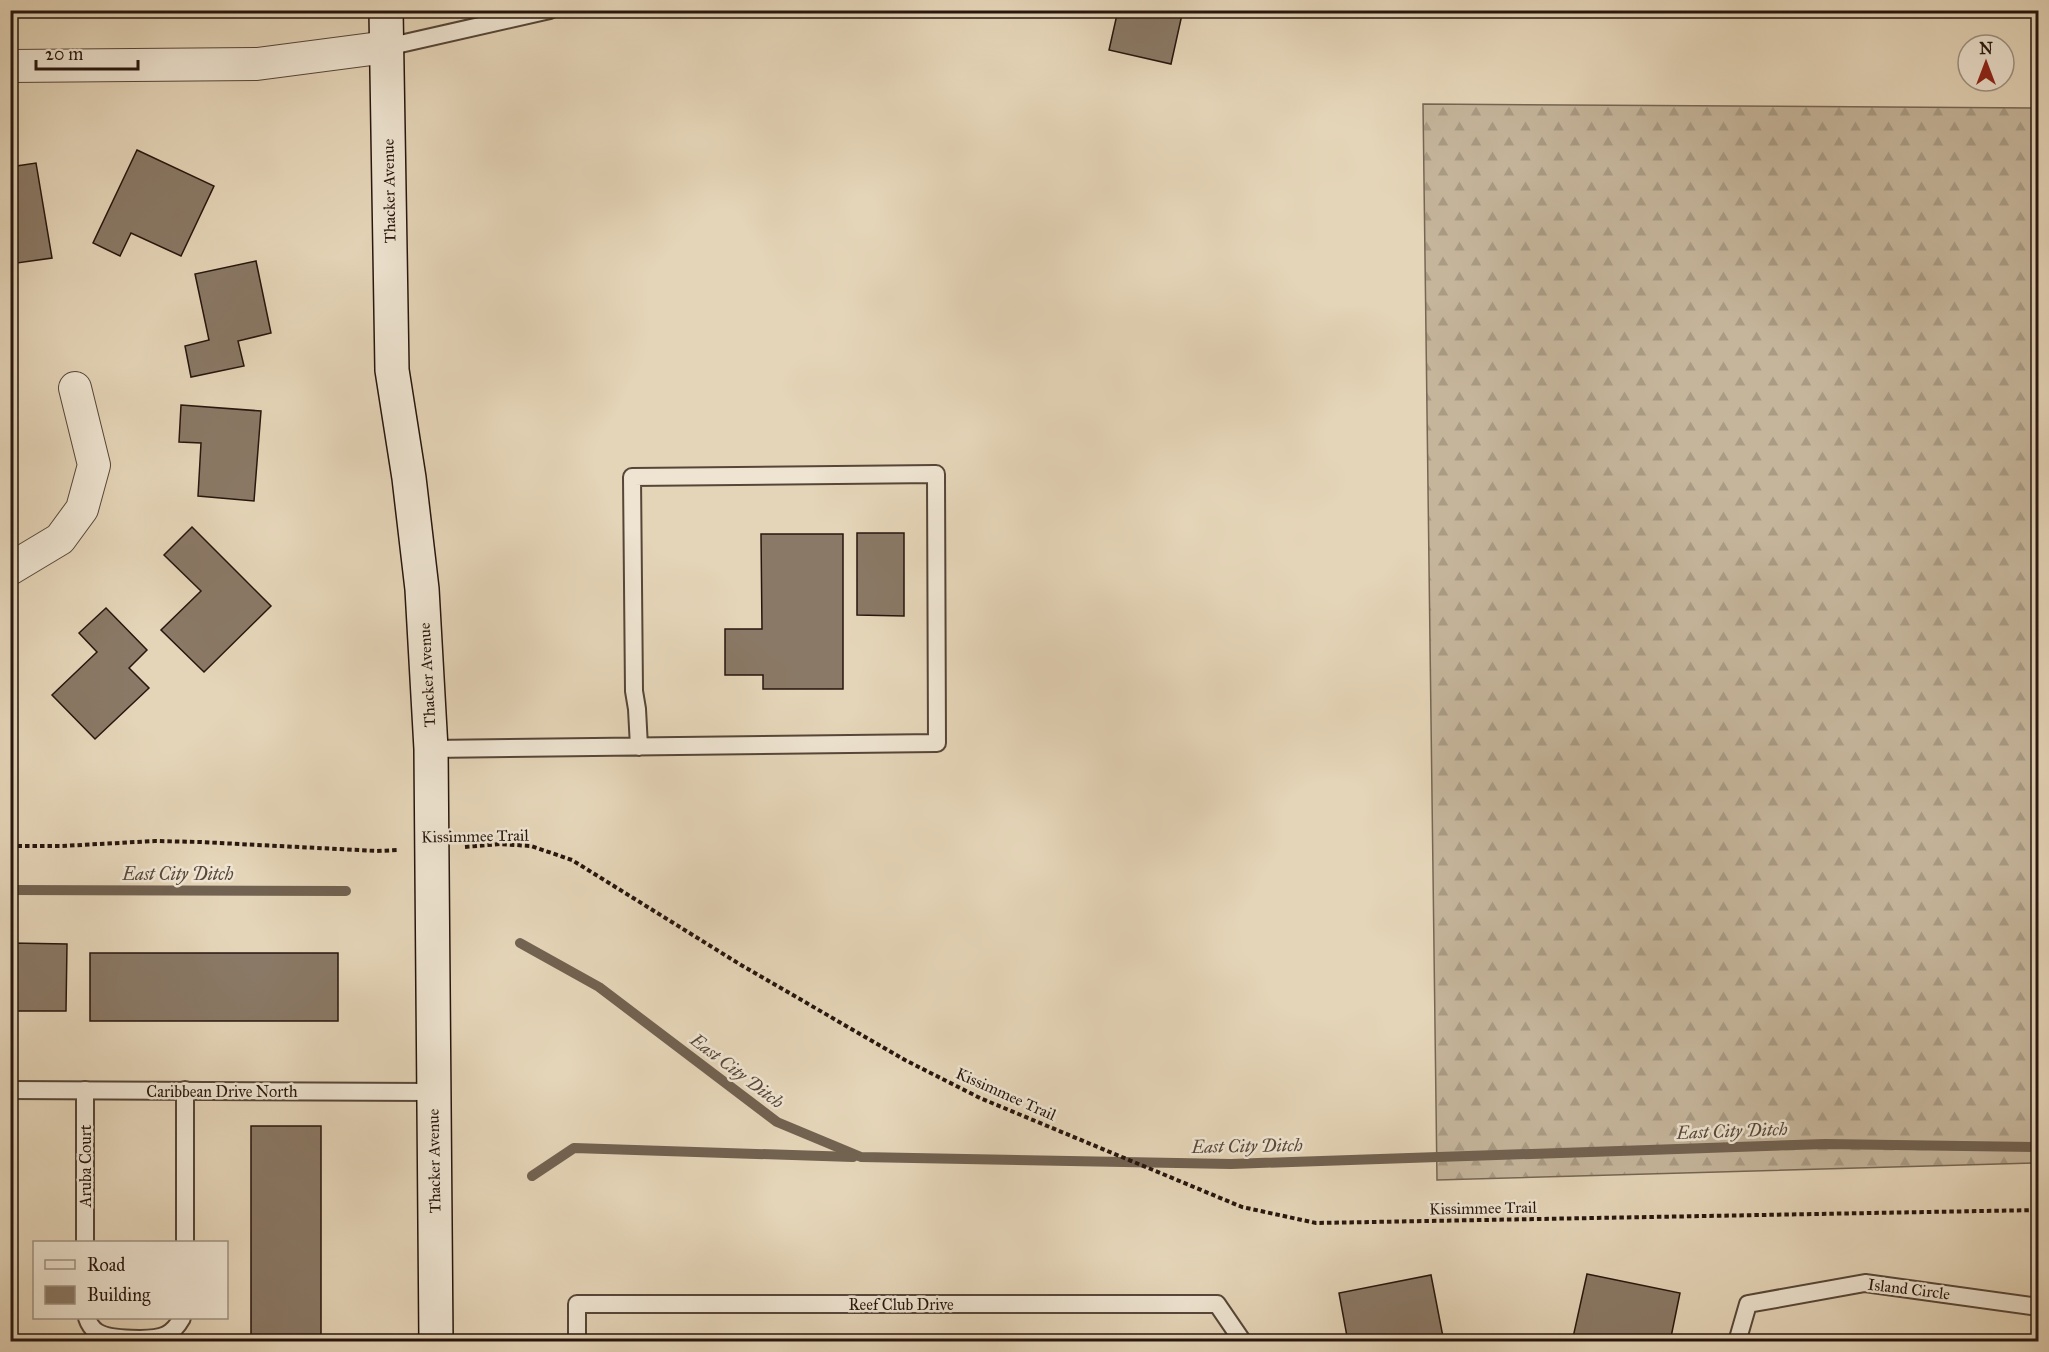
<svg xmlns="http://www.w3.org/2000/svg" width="2049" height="1352" font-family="'IM FELL Great Primer',serif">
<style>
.forest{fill:url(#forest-firs);stroke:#766654;stroke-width:1.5}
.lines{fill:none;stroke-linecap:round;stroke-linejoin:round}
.stream{stroke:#726251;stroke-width:10}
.building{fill:#8a7966;stroke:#27160e;stroke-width:1.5}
.lane-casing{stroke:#564638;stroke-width:20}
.street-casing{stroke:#564638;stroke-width:34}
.secondary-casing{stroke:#27160e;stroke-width:36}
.path{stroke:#27160e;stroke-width:4;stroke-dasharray:4.5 3;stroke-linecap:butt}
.lane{stroke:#eee4d1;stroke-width:16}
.street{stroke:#eee4d1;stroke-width:32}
.secondary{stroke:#eee4d1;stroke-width:33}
.labels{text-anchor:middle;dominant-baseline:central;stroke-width:5;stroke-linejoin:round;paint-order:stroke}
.street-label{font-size:16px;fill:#27160e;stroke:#eee4d1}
.water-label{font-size:18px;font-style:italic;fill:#59483b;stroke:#eee4d1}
</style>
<defs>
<pattern id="forest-firs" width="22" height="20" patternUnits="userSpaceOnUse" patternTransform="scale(1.5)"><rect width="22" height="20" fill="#c5b59b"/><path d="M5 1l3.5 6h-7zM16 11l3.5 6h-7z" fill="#a99b84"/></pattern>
</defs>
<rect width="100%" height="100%" fill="#e5d5b8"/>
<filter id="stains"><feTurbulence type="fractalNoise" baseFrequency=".00333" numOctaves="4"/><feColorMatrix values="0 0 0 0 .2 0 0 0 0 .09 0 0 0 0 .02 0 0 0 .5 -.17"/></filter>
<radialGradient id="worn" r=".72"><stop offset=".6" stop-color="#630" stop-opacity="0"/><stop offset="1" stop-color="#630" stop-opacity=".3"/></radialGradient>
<polygon class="forest" points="1423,104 2038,108 2038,1163 1437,1180"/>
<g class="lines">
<g class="stream">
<polyline points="10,890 346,891"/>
<polyline points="520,943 599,987 777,1122 861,1157 1231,1164 1825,1144 2038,1147"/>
<polyline points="532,1176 574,1148 853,1157"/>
</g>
</g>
<g class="building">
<polygon points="1118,10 1183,10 1171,64 1109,50"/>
<polygon points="137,150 214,186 181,256 131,233 120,256 93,243"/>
<polygon points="36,163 52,258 10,264 10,167"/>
<polygon points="256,261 271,333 238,341 244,366 191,377 185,346 209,340 195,274"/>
<polygon points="181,405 261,411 254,501 198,496 201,443 179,442"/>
<polygon points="192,527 271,606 204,672 161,630 201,591 164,555"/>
<polygon points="857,533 904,533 904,616 857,615"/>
<polygon points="761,534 843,534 843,689 763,689 763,675 725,675 725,629 762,629"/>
<polygon points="106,608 147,650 129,668 149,688 95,739 52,695 97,652 79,633"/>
<rect x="10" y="666" width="3" height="96"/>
<polygon points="10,943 67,944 66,1011 10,1011"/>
<rect x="90" y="953" width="248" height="68"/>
<polygon points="10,1125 12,1125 11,1342 10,1342"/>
<rect x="251" y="1126" width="70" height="216"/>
<polygon points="1587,1274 1680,1293 1670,1342 1572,1342"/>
<polygon points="1431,1275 1444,1342 1348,1342 1339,1293"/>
<polygon points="851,1336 851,1342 632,1342 632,1338"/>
</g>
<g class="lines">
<g class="lane-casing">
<g id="lane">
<polyline points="387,47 550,10"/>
<polyline points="431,749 937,743 936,474 632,477 634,691 637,709 639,747"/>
<polyline points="10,1090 433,1092"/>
<polyline points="85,1242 85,1090"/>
<polyline points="185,1242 185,1090"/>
<path d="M87 1318C89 1324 91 1328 97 1332 109 1340 154 1341 166 1335 174 1331 178 1325 182 1318"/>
<polyline points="577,1342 577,1304 1217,1304 1243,1342"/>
<polyline points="1737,1342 1748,1304 1865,1283 2038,1307"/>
</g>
</g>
<g class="street-casing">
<g id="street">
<polyline points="10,66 257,64 387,47"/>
<polyline points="10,569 60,539 82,509 94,465 75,388"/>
</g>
</g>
<g class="secondary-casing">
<polyline id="secondary" points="386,10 392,370 409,478 422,589 431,749 436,1342"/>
</g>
<g class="path">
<polyline points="10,846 62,846 155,841 200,842 377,851 398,850"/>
<polyline points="465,847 500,844 531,846 572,860 741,965 905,1060 980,1098 1242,1207 1316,1223 2038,1210"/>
</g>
<use href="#lane" class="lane"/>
<use href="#street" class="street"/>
<use href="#secondary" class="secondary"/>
</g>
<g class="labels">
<g class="street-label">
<text transform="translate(389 191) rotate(-91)">Thacker Avenue</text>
<text transform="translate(427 675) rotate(-93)">Thacker Avenue</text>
<text transform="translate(475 836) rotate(-1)">Kissimmee Trail</text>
<text x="222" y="1091">Caribbean Drive North</text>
<text transform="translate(1006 1094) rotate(24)">Kissimmee Trail</text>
<text transform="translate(434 1161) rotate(-91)">Thacker Avenue</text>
<text transform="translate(85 1166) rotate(-90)">Aruba Court</text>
<text transform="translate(1483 1208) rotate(-1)">Kissimmee Trail</text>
<text transform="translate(1909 1289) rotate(7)">Island Circle</text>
<text x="901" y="1304">Reef Club Drive</text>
</g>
<g class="water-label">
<text x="178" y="874">East City Ditch</text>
<text transform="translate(737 1071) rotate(37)">East City Ditch</text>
<text transform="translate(1732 1131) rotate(-2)">East City Ditch</text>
<text transform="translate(1247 1146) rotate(-1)">East City Ditch</text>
</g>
</g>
<rect width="2049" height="1352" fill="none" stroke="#e5d5b8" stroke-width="36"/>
<rect x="12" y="12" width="2025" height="1328" fill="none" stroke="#27160e" stroke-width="3"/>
<rect x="18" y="18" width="2013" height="1316" fill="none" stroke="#27160e" stroke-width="1.5"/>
<rect x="33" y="1241" width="195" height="78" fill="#eee4d1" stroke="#9e9283" stroke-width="1.5"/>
<rect x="45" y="1260" width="30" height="9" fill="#eee4d1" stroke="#9e9283" stroke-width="1.5"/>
<text x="87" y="1271" font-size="18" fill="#27160e">Road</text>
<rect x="45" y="1286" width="30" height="18" fill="#8a7966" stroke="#9e9283" stroke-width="1.5"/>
<text x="87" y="1301" font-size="18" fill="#27160e">Building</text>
<g transform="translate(1986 63)"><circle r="28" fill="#eee4d1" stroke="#9e9283" stroke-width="1.5"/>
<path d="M0-4.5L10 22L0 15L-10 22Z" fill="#8f2418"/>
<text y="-9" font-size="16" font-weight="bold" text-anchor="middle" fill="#27160e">N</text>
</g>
<path d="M36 60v9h102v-9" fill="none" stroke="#27160e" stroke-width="3"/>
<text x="45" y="60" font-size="18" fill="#27160e" stroke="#eee4d1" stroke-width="4.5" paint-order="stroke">20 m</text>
<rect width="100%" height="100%" filter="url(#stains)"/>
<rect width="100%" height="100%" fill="url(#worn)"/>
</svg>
